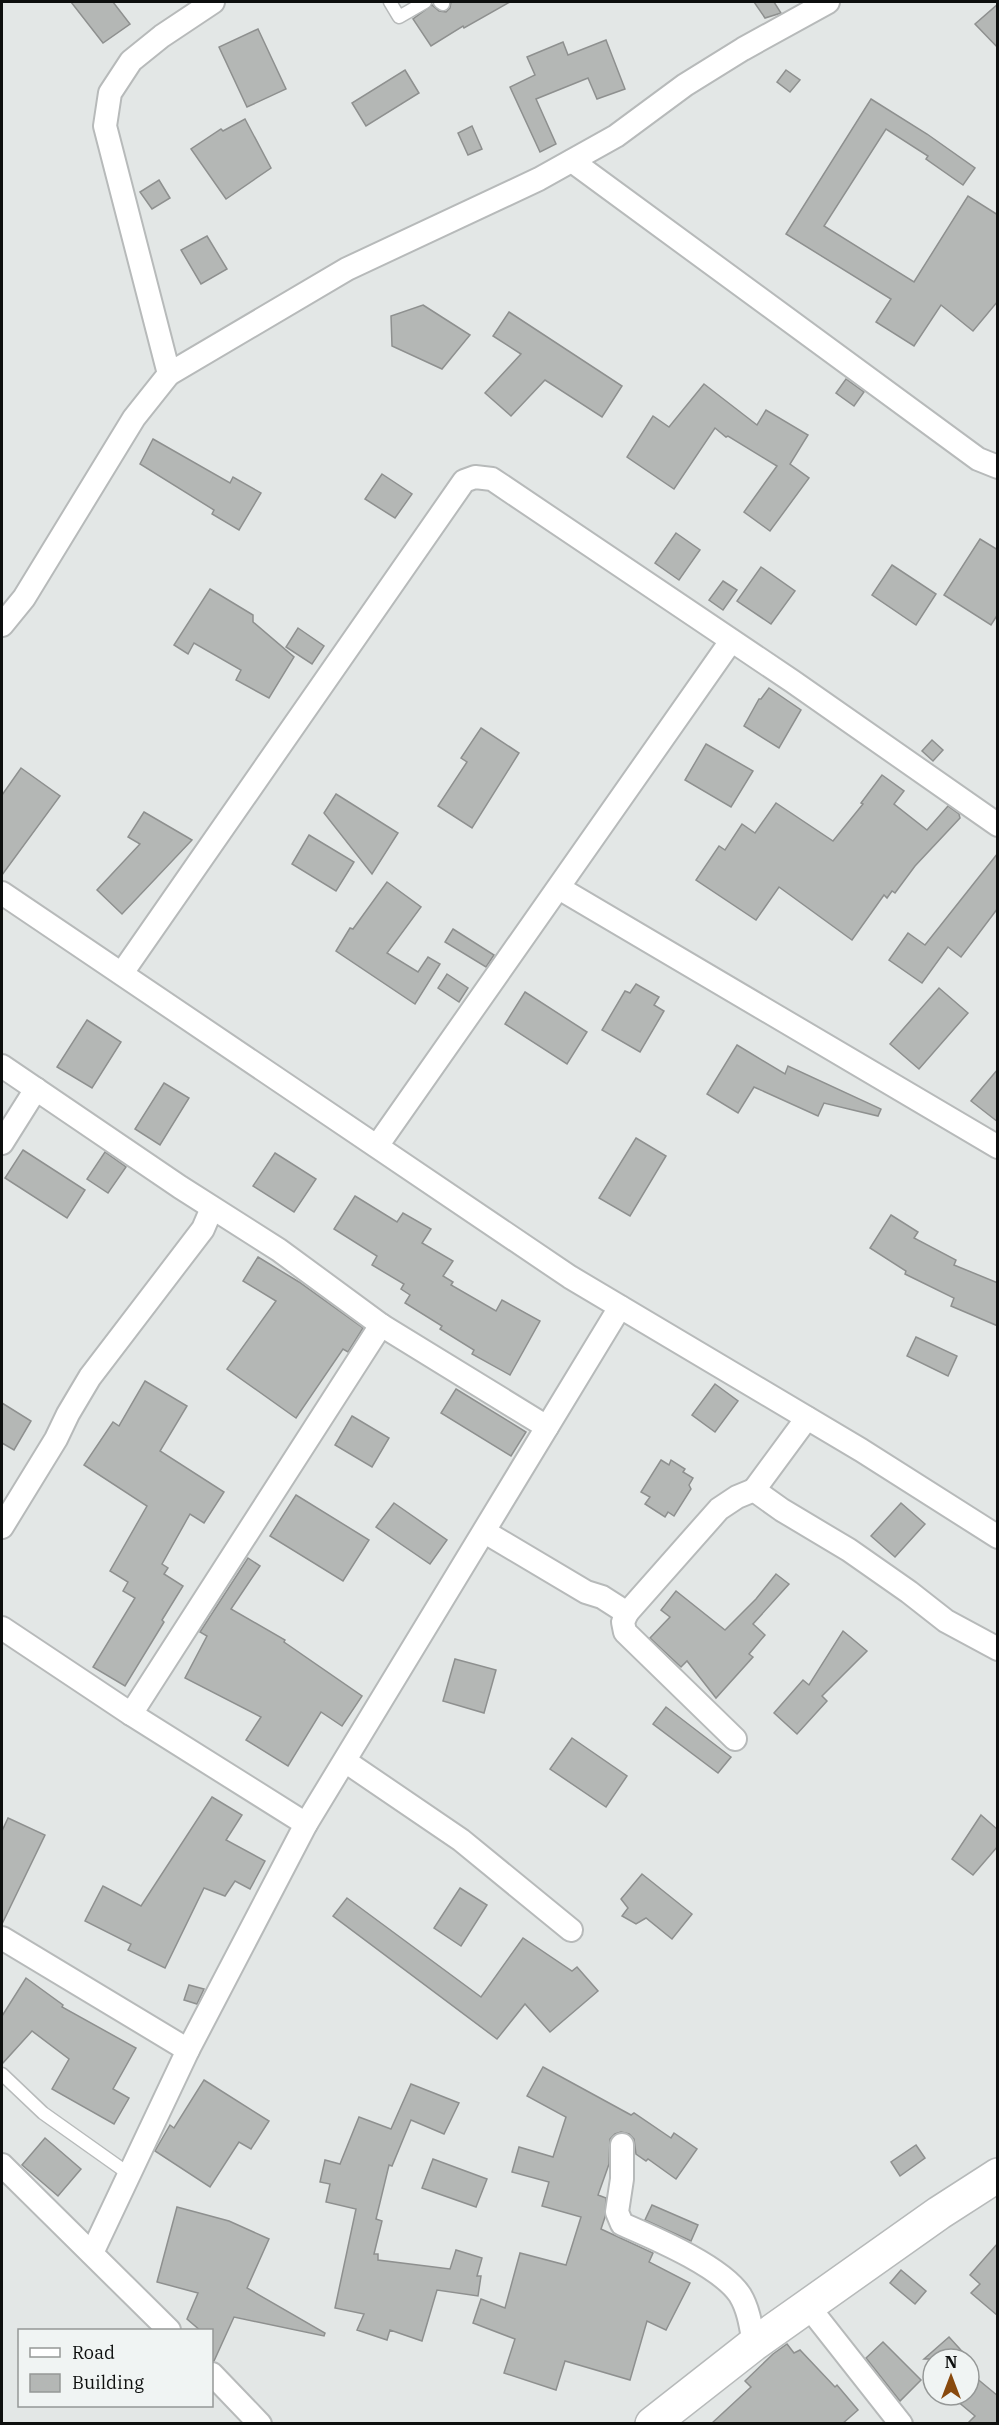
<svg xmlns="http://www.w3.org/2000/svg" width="999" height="2425" font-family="'IBM Plex Serif',serif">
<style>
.building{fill:#b4b7b5;stroke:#8e908f;stroke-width:1.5}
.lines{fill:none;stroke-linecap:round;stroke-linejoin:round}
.lane-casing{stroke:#b7baba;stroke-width:15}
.street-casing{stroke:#b7baba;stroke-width:26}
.secondary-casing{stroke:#b7baba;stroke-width:36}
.lane{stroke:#fff;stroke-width:12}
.street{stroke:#fff;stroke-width:22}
.secondary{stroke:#fff;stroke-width:33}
</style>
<rect width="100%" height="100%" fill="#e3e7e6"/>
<g class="building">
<polygon points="71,2 113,2 130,24 103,43"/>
<polygon points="451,2 510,2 464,28 463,26 431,46 413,19 432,5 439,11 446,12 450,8"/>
<polygon points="754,2 774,2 781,13 765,18"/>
<polygon points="998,4 998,48 975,24"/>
<polygon points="258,29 286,89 247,107 219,47"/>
<polygon points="606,40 625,89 597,99 588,78 536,99 556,144 540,152 510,87 535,75 527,57 563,42 568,55"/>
<polygon points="405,70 419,93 366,126 352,103"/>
<polygon points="786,70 800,80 790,92 777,82"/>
<polygon points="871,99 927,134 975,168 963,185 926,159 928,156 886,129 824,226 914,282 968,196 998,215 998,301 973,331 941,305 914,346 876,322 891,299 786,234"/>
<polygon points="245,119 271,168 226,199 191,149 221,129 223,131"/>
<polygon points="472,126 482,149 468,155 458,133"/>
<polygon points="159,180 170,198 152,209 140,192"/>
<polygon points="207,236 227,269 201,284 181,250"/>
<polygon points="423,305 470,335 442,369 392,346 391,316"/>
<polygon points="509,312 622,386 602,417 545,380 511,416 485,393 521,354 493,336"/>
<polygon points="846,379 864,392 854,406 836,393"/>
<polygon points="704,384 757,425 766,410 808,435 790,464 809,478 770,531 744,512 777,466 728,436 726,437 715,428 674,489 627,457 653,416 669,427"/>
<polygon points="153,439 230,483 233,477 261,493 239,530 212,514 214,510 140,464"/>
<polygon points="382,474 412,494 395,518 365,499"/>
<polygon points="676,533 700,550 679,580 655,563"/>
<polygon points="980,539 998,550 998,614 991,625 944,595"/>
<polygon points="892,565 936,594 916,625 872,595"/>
<polygon points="761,567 795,591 771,624 737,601"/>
<polygon points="723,581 737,590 723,610 709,600"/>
<polygon points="210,589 253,615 253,622 294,657 269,698 236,680 241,670 194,643 188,654 174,645"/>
<polygon points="298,628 324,646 312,664 286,647"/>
<polygon points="769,688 801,710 779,748 744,726 759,699 761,699"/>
<polygon points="481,728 519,753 472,828 438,806 467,762 461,758"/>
<polygon points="932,740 943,750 933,761 922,751"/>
<polygon points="706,744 753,771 731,807 685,780"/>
<polygon points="21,768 60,796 2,875 2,795"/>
<polygon points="882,775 904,791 894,804 927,830 948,806 959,814 960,818 915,866 895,893 892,891 887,898 884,895 852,940 779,887 756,920 696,880 719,846 725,850 742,824 755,833 776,803 833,841 863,804 861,803"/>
<polygon points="336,794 398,833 372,874 324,813"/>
<polygon points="144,812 192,840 122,914 97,890 140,844 128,837"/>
<polygon points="309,835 354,862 336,891 292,864"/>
<polygon points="998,853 998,908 961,957 948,947 922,983 889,960 908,933 925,945"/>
<polygon points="387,882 421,907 387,953 418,972 428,957 440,964 415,1004 336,951 350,928 353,929"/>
<polygon points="453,929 494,955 486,967 445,942"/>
<polygon points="447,974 468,988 459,1002 438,988"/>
<polygon points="636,984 659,997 654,1005 664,1011 640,1052 602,1030 625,991 630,993"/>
<polygon points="939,988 968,1013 919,1069 890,1044"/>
<polygon points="525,992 587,1032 567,1064 505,1024"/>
<polygon points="87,1020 121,1042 92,1088 57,1067"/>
<polygon points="737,1045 785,1074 788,1066 881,1109 878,1116 824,1103 818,1116 754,1087 738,1113 707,1094"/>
<polygon points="998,1069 998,1122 971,1101"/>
<polygon points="164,1083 189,1098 160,1145 135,1129"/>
<polygon points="636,1138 666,1156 630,1216 599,1198"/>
<polygon points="23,1150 85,1190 67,1218 5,1178"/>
<polygon points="105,1152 126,1167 108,1193 87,1179"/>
<polygon points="275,1153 316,1179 294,1212 253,1186"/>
<polygon points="355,1196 397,1222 403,1213 431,1229 422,1243 453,1261 443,1276 453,1282 451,1285 496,1311 502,1300 540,1321 510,1375 472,1354 474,1350 440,1329 442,1326 405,1303 410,1295 401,1289 404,1284 372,1265 377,1256 334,1229"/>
<polygon points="891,1215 918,1232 914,1238 956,1260 954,1265 998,1283 998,1326 951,1306 954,1298 905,1274 906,1271 870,1248"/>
<polygon points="258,1257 299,1282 363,1328 348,1352 343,1349 296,1418 227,1369 276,1301 243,1281"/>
<polygon points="916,1337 957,1356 948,1376 907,1356"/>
<polygon points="145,1381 187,1406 160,1451 224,1492 204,1523 190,1514 162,1564 168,1568 164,1574 183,1586 162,1620 164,1622 125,1686 93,1667 135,1598 123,1591 128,1582 110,1571 147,1506 84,1465 113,1422 119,1426"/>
<polygon points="715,1384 738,1401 715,1432 692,1415"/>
<polygon points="456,1389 526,1432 511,1456 441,1413"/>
<polygon points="2,1403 31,1421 14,1450 2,1443"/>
<polygon points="352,1416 389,1438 372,1467 335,1445"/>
<polygon points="661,1460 669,1465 671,1460 685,1469 683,1472 693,1478 689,1485 691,1489 674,1516 668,1512 665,1517 645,1504 650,1497 641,1492"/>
<polygon points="296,1495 369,1540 343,1581 270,1536"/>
<polygon points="394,1503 447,1540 430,1564 376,1527"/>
<polygon points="901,1503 925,1524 895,1557 871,1536"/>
<polygon points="248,1558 260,1566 231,1609 285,1640 284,1642 362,1696 342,1726 321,1712 288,1766 246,1740 261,1717 185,1678 207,1636 200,1632"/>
<polygon points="776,1574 789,1584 753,1624 765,1635 749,1654 753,1657 716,1698 687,1661 681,1667 650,1638 670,1617 661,1610 676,1591 725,1630 756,1599"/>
<polygon points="843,1631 867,1651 822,1696 827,1701 797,1734 774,1713 803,1680 809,1685"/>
<polygon points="455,1659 496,1670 484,1713 443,1701"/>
<polygon points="666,1707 731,1757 718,1773 653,1724"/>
<polygon points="572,1738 627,1776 606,1807 550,1769"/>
<polygon points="212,1797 242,1815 226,1840 265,1861 250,1889 235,1881 225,1896 204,1888 165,1968 128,1950 131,1944 85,1921 103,1886 141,1906"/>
<polygon points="981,1815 998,1830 998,1846 973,1875 952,1859"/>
<polygon points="8,1818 45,1835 2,1924 2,1831"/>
<polygon points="642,1874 692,1914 672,1939 646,1918 636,1924 622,1916 628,1908 621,1899"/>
<polygon points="460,1888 487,1905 461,1946 434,1928"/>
<polygon points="347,1898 481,1997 523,1938 572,1971 577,1967 598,1991 550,2032 525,2004 497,2039 333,1916"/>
<polygon points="26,1978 63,2005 62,2007 136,2048 113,2089 129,2098 114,2124 52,2089 69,2059 32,2031 2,2064 2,2016"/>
<polygon points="189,1985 204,1989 197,2004 184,2000"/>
<polygon points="543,2067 631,2115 634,2113 671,2138 674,2133 697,2149 676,2179 648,2159 646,2161 636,2154 634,2139 629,2134 621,2132 615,2134 610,2139 609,2164 598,2195 606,2198 605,2217 601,2229 653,2253 649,2262 690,2283 666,2330 647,2321 630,2380 565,2361 556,2390 504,2373 515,2339 473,2323 481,2299 505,2308 520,2253 566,2265 581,2217 542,2206 549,2182 512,2172 519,2147 553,2157 566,2117 527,2096"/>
<polygon points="204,2080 269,2121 251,2149 239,2142 210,2187 155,2151 170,2125 174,2128"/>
<polygon points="411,2084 459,2103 444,2134 411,2120 392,2166 389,2165 376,2219 382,2221 374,2254 378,2254 378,2260 450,2269 456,2250 482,2258 477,2276 481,2276 478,2296 437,2290 422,2341 390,2330 387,2340 357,2330 364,2314 335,2308 356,2209 326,2202 330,2184 320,2182 325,2160 340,2164 359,2117 391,2129"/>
<polygon points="45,2138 81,2169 58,2196 22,2165"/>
<polygon points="916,2145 925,2158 900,2176 891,2162"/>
<polygon points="433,2159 487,2179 476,2207 422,2188"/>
<polygon points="652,2205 698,2225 691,2241 645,2220"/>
<polygon points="177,2207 229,2221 269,2239 247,2288 325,2333 324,2336 234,2317 214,2361 212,2361 212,2331 201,2331 187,2319 198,2293 157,2282"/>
<polygon points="998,2243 998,2316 971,2293 980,2284 970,2275"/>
<polygon points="901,2270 926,2291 915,2304 890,2283"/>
<polygon points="949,2337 969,2359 924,2359"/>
<polygon points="883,2342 921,2380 900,2401 866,2358"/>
<polygon points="787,2344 794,2353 800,2350 835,2387 837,2385 858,2410 842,2424 711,2424 751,2387 745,2381 773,2354"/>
<polygon points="969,2372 998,2396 998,2424 967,2424 975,2416 950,2395 969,2395"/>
</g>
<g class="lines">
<g class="lane-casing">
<g id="lane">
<polyline points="390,2 399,17 425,2"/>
<polyline points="440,2 443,4"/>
<polyline points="2,2074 43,2113 129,2174"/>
</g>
</g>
<g class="street-casing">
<g id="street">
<polyline points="572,161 978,459 998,467"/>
<polyline points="169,374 347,269 539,179 616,136 685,85 743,49 828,2"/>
<polyline points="2,625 24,598 134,418 169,374 105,126 110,93 131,61 162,36 213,2"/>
<polyline points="559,888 998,1147"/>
<polyline points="2,893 570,1277 861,1450 998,1537"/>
<polyline points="122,973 464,481 475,477 492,479 792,681 998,825"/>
<polyline points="2,1066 180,1187 279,1250 381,1325 547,1427"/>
<polyline points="2,1143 36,1089"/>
<polyline points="377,1146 731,641"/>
<polyline points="754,1490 807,1418"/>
<polyline points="2,1527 56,1439 68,1414 90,1377 203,1229 212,1208"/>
<polyline points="485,1532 586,1592 602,1597 627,1613 719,1509 737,1497 754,1490 782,1510 849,1550 909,1592 946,1621 998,1649"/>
<polyline points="627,1613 623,1622 625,1632 735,1739"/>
<polyline points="2,1628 131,1714 306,1824"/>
<polyline points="131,1714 381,1325"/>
<polyline points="345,1761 461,1840 571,1930"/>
<polyline points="2,1938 188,2050 92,2253"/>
<polyline points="188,2050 306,1824 620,1307"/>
<path d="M622 2145V2179L617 2212 622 2224C654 2238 721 2266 740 2295 749 2310 751 2327 754 2344"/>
<polyline points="2,2165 169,2330"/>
<polyline points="808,2306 901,2424"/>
<polyline points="212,2374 260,2424"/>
</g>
</g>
<g class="secondary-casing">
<polyline id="secondary" points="652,2424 754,2344 939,2213 998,2175"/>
</g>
<use href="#lane" class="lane"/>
<use href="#street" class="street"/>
<use href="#secondary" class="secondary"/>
</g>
<rect width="999" height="2425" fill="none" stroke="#0d0f0e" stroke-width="6"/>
<rect x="18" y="2329" width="195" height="78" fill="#f0f4f3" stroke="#959897" stroke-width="1.5"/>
<rect x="30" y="2348" width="30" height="9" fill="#ffffff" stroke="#959897" stroke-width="1.5"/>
<text x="72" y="2359" font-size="18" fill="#0d0f0e">Road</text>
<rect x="30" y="2374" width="30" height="18" fill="#b4b7b5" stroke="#959897" stroke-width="1.5"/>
<text x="72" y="2389" font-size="18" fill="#0d0f0e">Building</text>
<g transform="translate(951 2377)"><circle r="28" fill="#f0f4f3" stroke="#959897" stroke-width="1.5"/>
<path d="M0-4.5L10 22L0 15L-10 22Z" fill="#88490d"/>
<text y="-9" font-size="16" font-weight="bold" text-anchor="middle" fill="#0d0f0e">N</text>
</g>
</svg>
